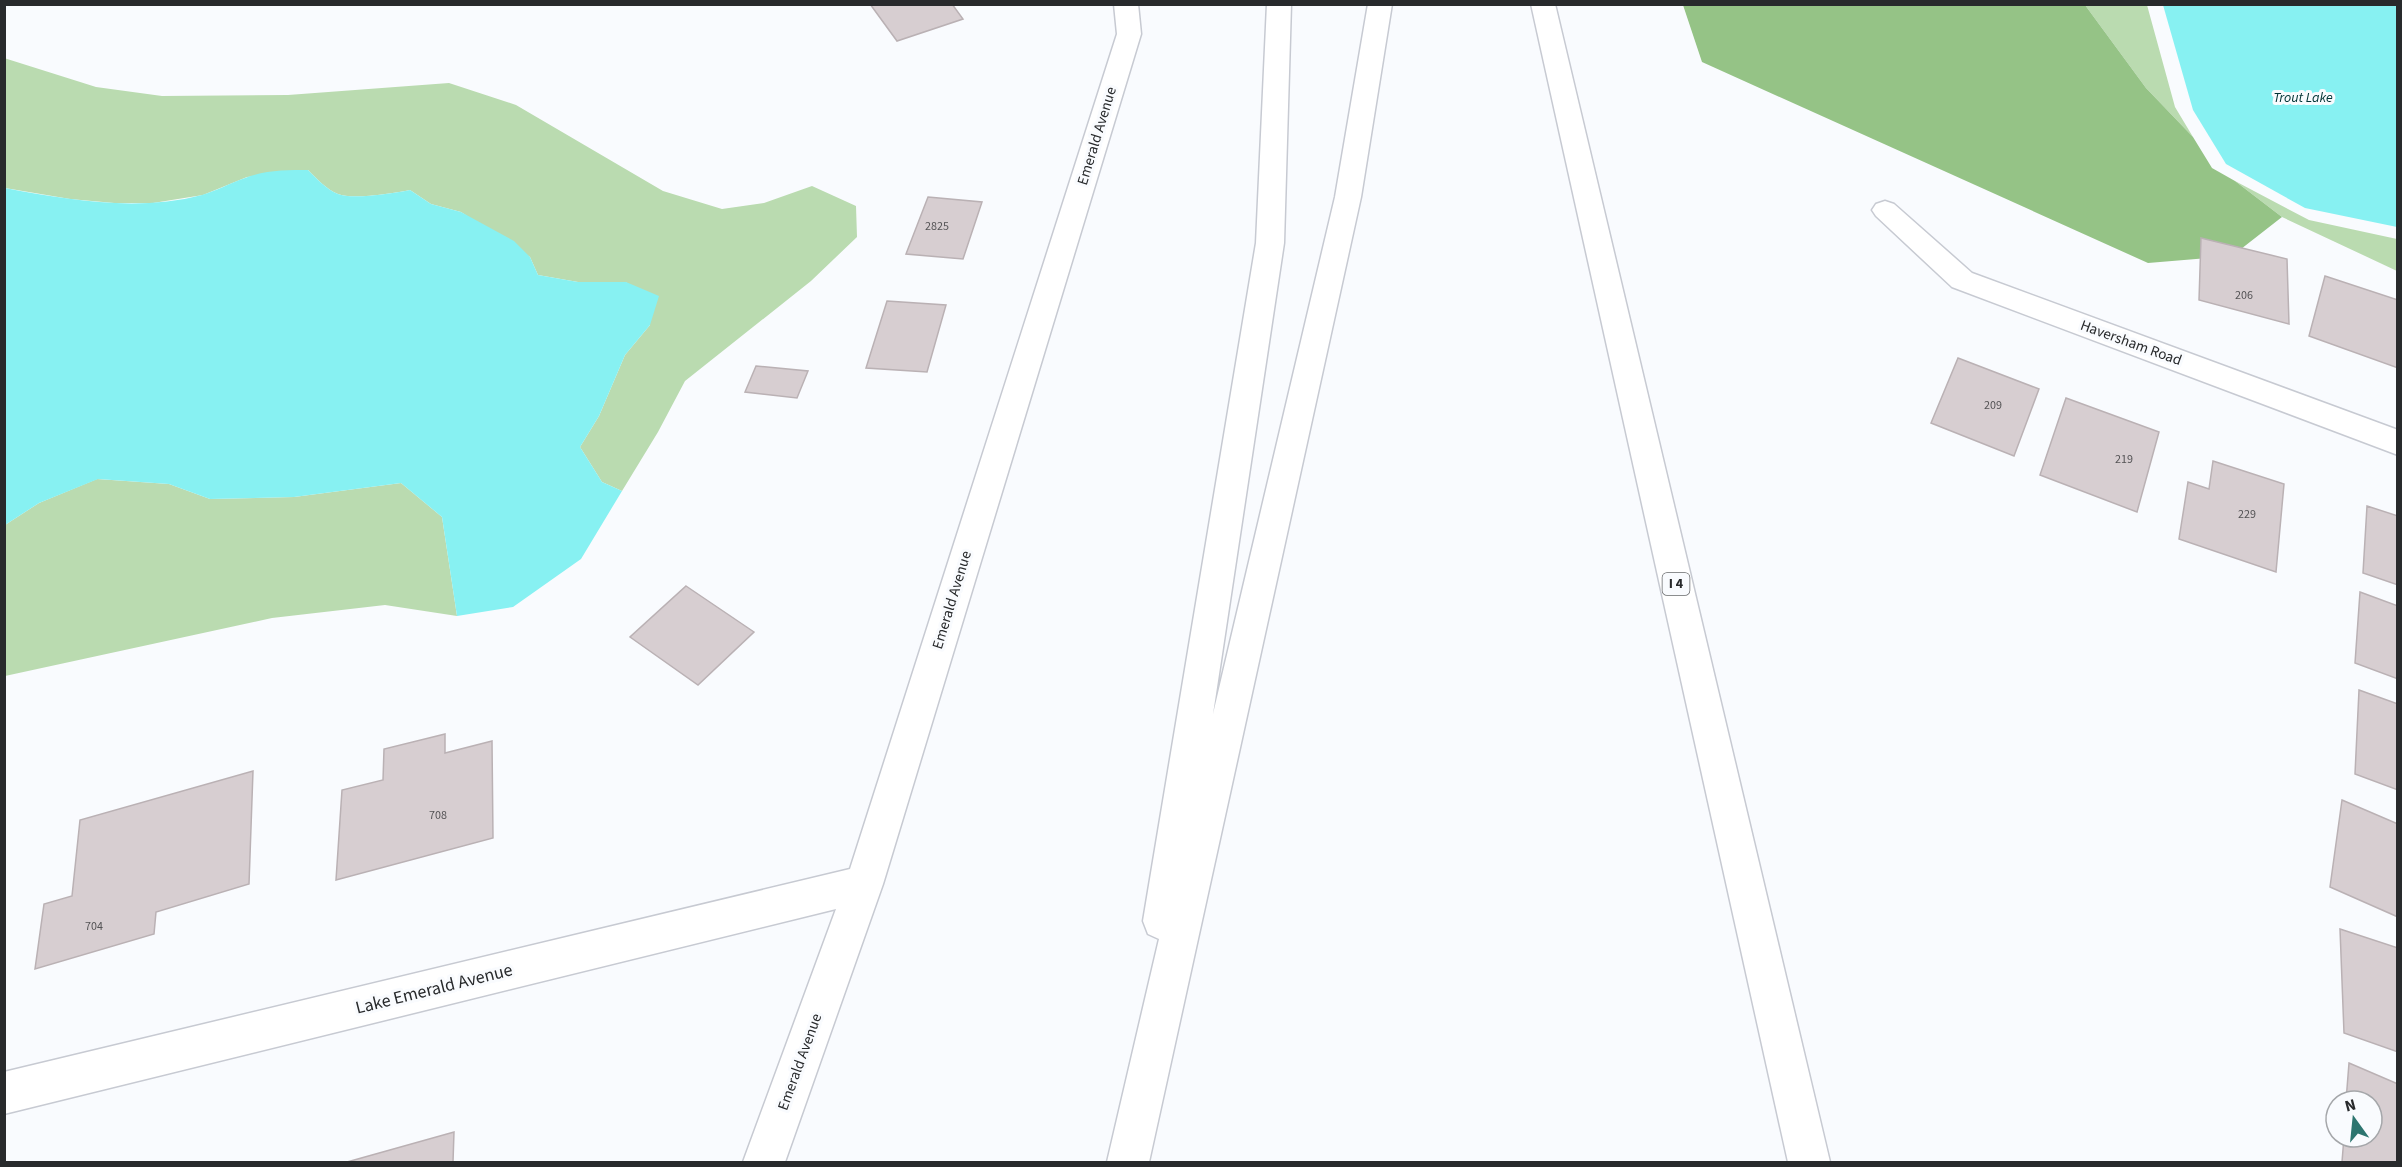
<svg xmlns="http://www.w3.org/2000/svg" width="2402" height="1167" font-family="'Source Sans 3',sans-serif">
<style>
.green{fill:#badbb0}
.forest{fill:#95c386}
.water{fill:#87f1f2}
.building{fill:#d7ced1;stroke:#bab1b4;stroke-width:1.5}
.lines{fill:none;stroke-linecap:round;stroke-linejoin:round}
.minor-casing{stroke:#c7cad2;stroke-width:3}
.highway-casing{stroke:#c7cad2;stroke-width:3}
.minor{fill:#fff;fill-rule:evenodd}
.highway{fill:#fff;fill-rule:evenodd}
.labels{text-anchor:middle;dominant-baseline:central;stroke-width:6;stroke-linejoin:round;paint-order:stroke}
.number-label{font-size:12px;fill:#545355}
.far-water-label{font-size:14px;font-style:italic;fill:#003334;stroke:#f9fbfe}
.shield{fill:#f9fbfe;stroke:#67696b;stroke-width:1.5}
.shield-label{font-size:14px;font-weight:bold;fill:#282a2c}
.street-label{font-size:15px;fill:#282a2c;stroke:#f9fbfe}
.near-street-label{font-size:18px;fill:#282a2c;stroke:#f9fbfe}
</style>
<rect width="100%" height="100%" fill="#f9fbfe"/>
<g class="green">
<polygon points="2085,5 2147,5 2175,107 2193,137 2146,88"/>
<path d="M4 58 96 87 162 96 288 95 449 83 516 105 663 191 722 209 764 203 812 186 856 206 857 237 811 281 685 381 658 432 622 491 602 482 580 447 599 416 625 355 650 325 626 282H578L538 275 530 257 461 212 431 204 410 190C394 193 352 200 338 194 326 189 317 179 308 170L247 177 203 195 153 203H114L70 199 5 188Z"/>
<polygon points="2235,181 2309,220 2397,239 2397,271 2282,217"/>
<polygon points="97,479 169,484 210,499 294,497 401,483 442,517 457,616 385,605 272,618 5,676 5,525 39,503"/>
</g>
<polygon class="forest" points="1683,5 2085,5 2146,88 2193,137 2212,168 2235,181 2282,217 2232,256 2148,263 1702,62"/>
<g class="water">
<polygon points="2163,5 2397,5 2397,227 2305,208 2226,164 2193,110"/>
<path d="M308 170C317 179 326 189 338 194 352 200 394 193 410 190L431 204 461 212 514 241 530 257 538 275 578 282H626L659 296 650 325 625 355 599 416 580 447 602 482 622 491 581 559 513 607 457 616 442 517 401 483 294 497 210 499 169 484 98 479 39 503 5 525V188C69 200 137 212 202 195 216 191 230 183 245 178 265 170 287 170 308 170Z"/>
</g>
<g class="building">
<polygon points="870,4 952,4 963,19 897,41"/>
<polygon points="928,197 982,202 963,259 906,254"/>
<polygon points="2201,238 2287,259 2289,324 2199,300"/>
<polygon points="2325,276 2398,300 2398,368 2309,336"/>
<polygon points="887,301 946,305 927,372 866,368"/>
<polygon points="1958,358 2039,389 2014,456 1931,423"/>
<polygon points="756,366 808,371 797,398 745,392"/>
<polygon points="2066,398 2159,432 2137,512 2040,475"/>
<polygon points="2213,461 2284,484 2276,572 2179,539 2188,482 2209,489"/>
<polygon points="2367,506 2398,516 2398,585 2363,573"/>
<polygon points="686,586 754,632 698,685 630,637"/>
<polygon points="2360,592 2398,606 2398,679 2355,663"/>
<polygon points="2359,690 2398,704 2398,790 2355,774"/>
<polygon points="445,734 445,753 492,741 493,838 336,880 342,790 383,780 384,749"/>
<polygon points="253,771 249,884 156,912 154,934 35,969 44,904 72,896 80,820"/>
<polygon points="2342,800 2398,824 2398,917 2330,887"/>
<polygon points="2340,929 2398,948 2398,1052 2344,1033"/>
<polygon points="2349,1063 2398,1084 2398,1162 2342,1162 2344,1137 2372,1137 2372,1101 2346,1101"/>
<polygon points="454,1132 453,1162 347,1162"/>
</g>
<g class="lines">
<g class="minor-casing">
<g id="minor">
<polygon points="1114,4 1138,4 1141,34 883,884 785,1162 743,1162 836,909 4,1114 4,1072 850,869 1117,34"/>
<polygon points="1885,201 1894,204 1972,273 2398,430 2398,455 1952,287 1876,216 1872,210 1876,204"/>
</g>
</g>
<g class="highway-casing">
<g id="highway">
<polygon points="1267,4 1291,4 1284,243 1213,714 1335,197 1368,4 1392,4 1361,197 1149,1162 1107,1162 1159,939 1148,934 1143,921 1256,243"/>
<polygon points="1531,4 1555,4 1830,1162 1788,1162"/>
</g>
</g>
<use href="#minor" class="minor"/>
<use href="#highway" class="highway"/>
</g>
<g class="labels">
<g class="number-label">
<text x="937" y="226">2825</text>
<text x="2244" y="295">206</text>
<text x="1993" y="405">209</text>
<text x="2124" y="459">219</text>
<text x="2247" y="514">229</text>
<text x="438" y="815">708</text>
<text x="94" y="926">704</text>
</g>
<g class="far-water-label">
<text x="2303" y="98">Trout Lake</text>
</g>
<rect class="shield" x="1662.5" y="573" width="27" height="22" rx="4.5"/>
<g class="shield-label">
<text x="1676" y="584">I 4</text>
</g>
<g class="street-label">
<text transform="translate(1097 136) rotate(-73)">Emerald Avenue</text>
<text transform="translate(2131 343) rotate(20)">Haversham Road</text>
<text transform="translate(952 600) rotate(-73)">Emerald Avenue</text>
<text transform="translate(800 1062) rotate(-70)">Emerald Avenue</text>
</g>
<g class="near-street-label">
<text transform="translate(434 989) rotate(-14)">Lake Emerald Avenue</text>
</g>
</g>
<rect width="2402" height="1167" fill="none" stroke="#282a2c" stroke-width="12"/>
<g transform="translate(2354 1119) rotate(345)"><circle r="28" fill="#f9fbfe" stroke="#a5a7aa" stroke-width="1.5"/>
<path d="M0-4.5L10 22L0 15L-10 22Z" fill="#2d756f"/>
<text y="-9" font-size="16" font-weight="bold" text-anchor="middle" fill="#282a2c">N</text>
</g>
</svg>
